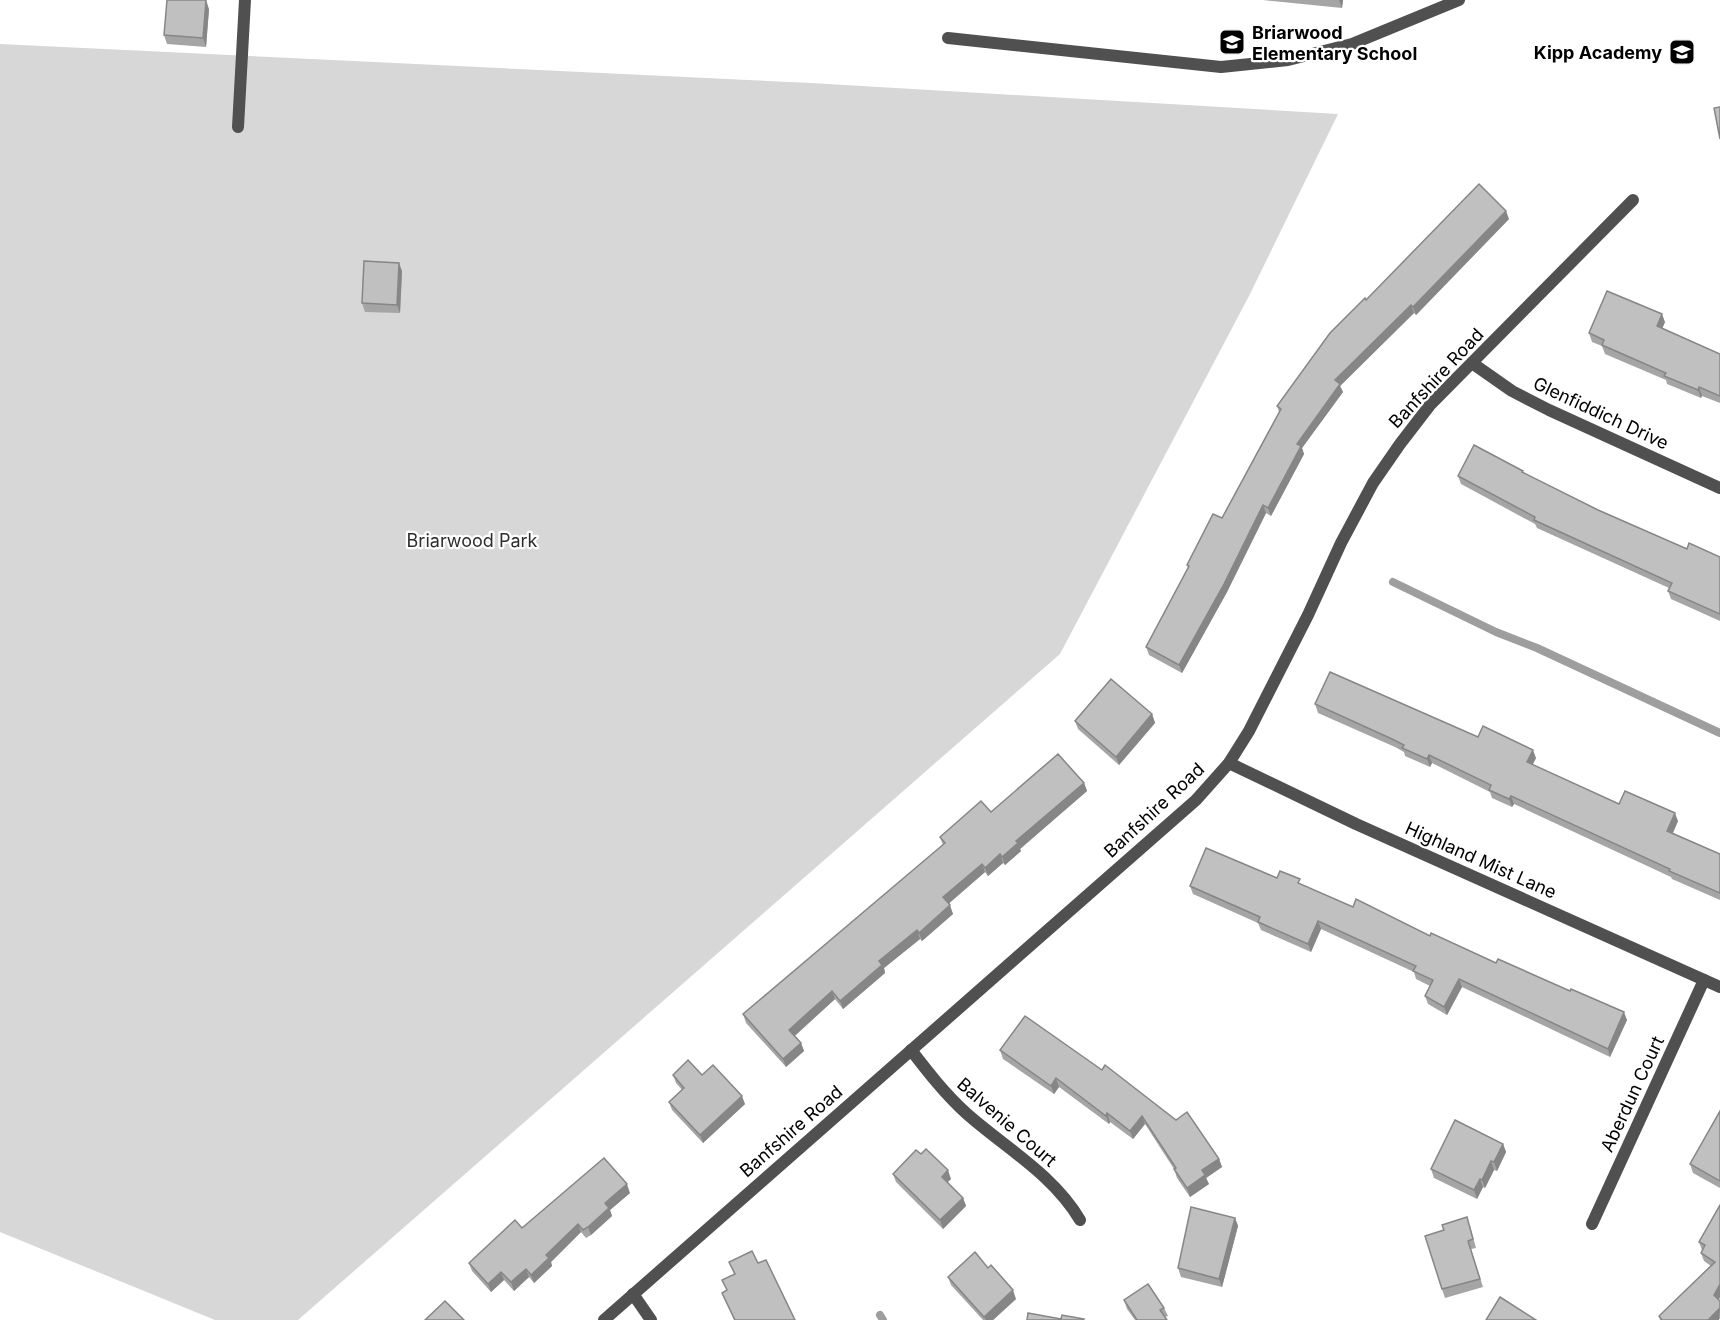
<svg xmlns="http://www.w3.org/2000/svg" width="1720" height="1320" font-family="Inter,sans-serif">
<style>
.park{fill:#d7d7d7}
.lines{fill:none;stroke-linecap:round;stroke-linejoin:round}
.stream{stroke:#9e9e9e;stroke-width:8}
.lane{stroke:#505050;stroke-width:12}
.street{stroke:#505050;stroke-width:12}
.wall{fill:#a5a5a5}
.shaded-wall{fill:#868686}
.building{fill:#c0c0c0;stroke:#868686;stroke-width:1.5}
.labels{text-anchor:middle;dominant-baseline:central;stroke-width:4.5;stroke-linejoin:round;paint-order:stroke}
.poi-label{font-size:18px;font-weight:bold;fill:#000;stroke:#fff;text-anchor:start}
.street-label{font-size:18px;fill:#000;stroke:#fff}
.park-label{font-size:18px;fill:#2e2e2e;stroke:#fff}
</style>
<rect width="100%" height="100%" fill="#fff"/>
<polygon class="park" points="0,44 811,83 1338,114 1249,296 1060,654 298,1320 215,1320 0,1232"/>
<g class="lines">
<g class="stream">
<polyline points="1393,582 1496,632 1537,648 1720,733"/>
<polyline points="880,1315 883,1320"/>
</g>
<polyline class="lane" points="948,38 1221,67 1288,60 1352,44 1459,0"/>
<g class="street">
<polyline points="238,127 245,0"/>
<polyline points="1472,363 1512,391 1549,410 1720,488"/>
<polyline points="1229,763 1356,824 1720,987"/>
<path d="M911 1050C928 1072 945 1094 966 1113 1004 1147 1053 1174 1080 1220"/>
<polyline points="1592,1224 1704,980"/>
<polyline points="633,1294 651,1320"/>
<polyline points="604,1320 1196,800 1229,763 1249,731 1308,615 1341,543 1373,483 1400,444 1430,405 1633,200"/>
</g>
</g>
<g class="wall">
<polygon points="1263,0 1343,0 1342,8"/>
<polygon points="209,9 206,47 167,44 164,35"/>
<polygon points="1509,219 1416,315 1414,313 1340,386 1343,392 1302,448 1304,454 1271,516 1266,513 1227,592 1182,673 1149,655 1146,647 1188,568 1187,565 1222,518 1279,412 1277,406 1366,300"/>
<polygon points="402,271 400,313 365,312 362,303"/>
<polygon points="1665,322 1662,328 1720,354 1720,403 1702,396 1701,398 1667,384 1666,380 1605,354 1602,346 1592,342 1589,333"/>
<polygon points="1523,473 1598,510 1687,549 1720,557 1720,621 1671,599 1668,591 1669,588 1537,528 1535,524 1461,484 1458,476"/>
<polygon points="1315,704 1478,737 1536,758 1532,765 1619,804 1678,821 1673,833 1720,854 1720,900 1672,879 1671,877 1514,804 1512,807 1492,798 1490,792 1432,763 1430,767 1405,756 1404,752 1395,747 1318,713"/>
<polygon points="1152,714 1155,723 1119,765 1078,729 1075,721"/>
<polygon points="1084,783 1087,791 1020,849 1021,851 1005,865 1003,863 988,876 985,872 948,904 953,914 922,941 920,939 884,968 885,973 843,1009 835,999 795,1036 801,1043 804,1051 786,1067 746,1023 743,1014 943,845 940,837 991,812"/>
<polygon points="1277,878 1302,885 1353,907 1430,936 1496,963 1627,1020 1610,1057 1462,987 1447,1015 1428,1004 1425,996 1430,986 1416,979 1414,972 1321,929 1311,952 1261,930 1258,923 1193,894 1190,886"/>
<polygon points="1025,1016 1219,1159 1222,1167 1206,1178 1209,1184 1190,1197 1177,1178 1174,1169 1145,1124 1133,1139 1110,1122 1109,1124 1059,1087 1054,1094 1003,1059 1000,1050"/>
<polygon points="673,1075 702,1075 745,1104 703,1143 672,1110 669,1102 682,1090 676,1083"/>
<polygon points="1720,1111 1720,1188 1693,1173 1690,1164"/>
<polygon points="1503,1144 1506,1152 1497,1171 1494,1170 1485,1188 1483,1187 1477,1199 1434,1178 1431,1169"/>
<polygon points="921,1154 951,1179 947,1182 963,1198 966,1206 943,1229 896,1182 893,1174"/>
<polygon points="630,1193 610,1210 612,1216 591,1235 586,1238 581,1232 551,1262 552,1266 534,1283 529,1277 514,1291 504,1280 491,1292 472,1271 469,1263 522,1228"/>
<polygon points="1720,1205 1720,1297 1719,1300 1720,1301 1720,1319 1660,1320 1659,1316 1711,1266 1704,1261 1701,1253 1702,1250 1699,1242"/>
<polygon points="1235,1218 1238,1226 1222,1287 1181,1277 1178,1268"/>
<polygon points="1470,1226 1476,1248 1471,1249 1483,1287 1445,1298 1442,1289"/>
<polygon points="729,1262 758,1263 795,1320 734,1320 722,1293 727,1290 722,1280 734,1274"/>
<polygon points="948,1277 1016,1299 993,1320 983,1320 951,1285"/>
<polygon points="1124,1300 1164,1308 1168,1316 1165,1317 1167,1320 1135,1320 1127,1309"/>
</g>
<g class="shaded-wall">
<polygon points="206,0 209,9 206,47 203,38"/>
<polygon points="1339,0 1343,0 1342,8"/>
<polygon points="1506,211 1509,219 1416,315 1413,307"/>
<polygon points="399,263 402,271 400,313 397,305"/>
<polygon points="1411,305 1414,313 1340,386 1343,392 1302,448 1304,454 1271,516 1268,508 1297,444 1335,380"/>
<polygon points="1662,314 1665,322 1660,334 1657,326"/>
<polygon points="1699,387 1702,396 1701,398 1698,390"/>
<polygon points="1263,505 1266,513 1227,592 1182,673 1179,665"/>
<polygon points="1152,714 1155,723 1119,765 1116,757"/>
<polygon points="1533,750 1536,758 1530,770 1527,762"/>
<polygon points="1429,755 1432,763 1430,767 1427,759"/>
<polygon points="1084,783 1087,791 1020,849 1021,851 1005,865 1002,857 1016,841"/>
<polygon points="1511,796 1514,804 1512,807 1509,799"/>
<polygon points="1675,813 1678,821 1670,839 1667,831"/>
<polygon points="1000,854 1003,863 988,876 985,868"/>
<polygon points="982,864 985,872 946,906 943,897"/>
<polygon points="950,905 953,914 922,941 919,933"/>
<polygon points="1318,921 1321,929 1311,952 1308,944"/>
<polygon points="917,930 920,939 884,968 885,973 843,1009 840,1001 879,961"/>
<polygon points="1459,979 1462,987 1447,1015 1444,1007"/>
<polygon points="832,991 835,999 792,1038 789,1030"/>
<polygon points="1624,1012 1627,1020 1610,1057 1608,1049"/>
<polygon points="801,1043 804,1051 786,1067 783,1059"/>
<polygon points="1056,1078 1059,1087 1054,1094 1051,1086"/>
<polygon points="742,1096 745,1104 703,1143 700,1135"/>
<polygon points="1107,1113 1110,1122 1109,1124 1106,1116"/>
<polygon points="1142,1116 1145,1124 1133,1139 1130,1131"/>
<polygon points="1503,1144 1506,1152 1497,1171 1494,1162"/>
<polygon points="1219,1159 1222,1167 1206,1178 1209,1184 1190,1197 1187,1188 1202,1170"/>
<polygon points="1491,1161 1494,1170 1485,1188 1482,1180"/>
<polygon points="948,1170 951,1179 945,1185 942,1177"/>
<polygon points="1480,1179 1483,1187 1477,1199 1474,1190"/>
<polygon points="627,1184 630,1193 610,1210 612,1216 591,1235 588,1227 605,1203"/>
<polygon points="963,1198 966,1206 943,1229 940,1220"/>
<polygon points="1235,1218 1238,1226 1222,1287 1219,1279"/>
<polygon points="578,1224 581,1232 551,1262 552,1266 534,1283 531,1275 546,1255"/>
<polygon points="526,1269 529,1277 514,1291 511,1282"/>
<polygon points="501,1272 504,1280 491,1292 488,1284"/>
<polygon points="1720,1284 1720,1297 1717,1303 1714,1295"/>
<polygon points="1013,1290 1016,1299 993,1320 986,1320 984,1317"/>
<polygon points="1720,1308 1719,1320 1708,1320"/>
</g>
<g class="building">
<polygon points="167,0 206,0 203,38 164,35"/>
<polygon points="1720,107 1720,139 1714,108"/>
<polygon points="1479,184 1506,211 1413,307 1411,305 1335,380 1340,384 1297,444 1301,446 1268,508 1263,505 1224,584 1179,665 1146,647 1189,566 1187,565 1213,514 1222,518 1281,409 1277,406 1330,333 1365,298 1366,300"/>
<polygon points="364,261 399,263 397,305 362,303"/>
<polygon points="1607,291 1662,314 1657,326 1720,354 1720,396 1699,387 1698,390 1664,376 1666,373 1602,345 1604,340 1589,333"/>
<polygon points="1474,445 1523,471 1522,472 1598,510 1687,549 1689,543 1720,557 1720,614 1668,591 1672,583 1534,520 1535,517 1458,476"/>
<polygon points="1330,672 1478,737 1483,726 1533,750 1527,762 1619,804 1625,791 1675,813 1667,831 1720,854 1720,893 1669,871 1670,869 1511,796 1509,799 1489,790 1491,785 1429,755 1427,759 1402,748 1404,745 1392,739 1315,704"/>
<polygon points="1111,679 1152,714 1116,757 1075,721"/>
<polygon points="1058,754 1084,783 1016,841 1018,843 1002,857 1000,854 985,868 982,864 943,897 950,905 919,933 917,930 879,961 882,965 840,1001 832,991 789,1030 801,1043 783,1059 743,1014 945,843 940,837 981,801 991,812"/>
<polygon points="1206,848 1277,878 1280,871 1300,879 1298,883 1353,907 1356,899 1430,936 1431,933 1496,963 1498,959 1570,991 1571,989 1624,1012 1608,1049 1459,979 1444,1007 1425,996 1433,980 1413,971 1416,966 1318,921 1308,944 1258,922 1260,917 1190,886"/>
<polygon points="1025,1016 1102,1070 1105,1065 1176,1120 1187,1112 1219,1159 1202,1170 1205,1175 1187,1188 1174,1169 1176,1168 1142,1116 1130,1131 1107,1113 1106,1116 1056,1078 1051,1086 1000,1050"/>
<polygon points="688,1060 702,1075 713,1065 742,1096 700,1135 669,1102 684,1088 673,1075"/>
<polygon points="1720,1111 1720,1181 1690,1164"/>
<polygon points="1455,1120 1503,1144 1494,1162 1491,1161 1482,1180 1480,1179 1474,1190 1431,1169"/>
<polygon points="926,1149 948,1170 942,1177 963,1198 940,1220 893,1174 916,1150 921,1154"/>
<polygon points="604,1158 627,1184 605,1203 609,1208 588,1227 583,1230 578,1224 546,1255 549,1258 531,1275 526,1269 511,1282 501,1272 488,1284 469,1263 515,1220 522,1228"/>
<polygon points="1720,1205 1720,1284 1714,1295 1720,1301 1720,1308 1708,1320 1662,1320 1659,1316 1715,1262 1701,1253 1705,1245 1699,1242"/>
<polygon points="1191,1207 1235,1218 1219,1279 1178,1268"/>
<polygon points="1467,1217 1473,1239 1468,1241 1480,1279 1442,1289 1425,1236 1444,1230 1442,1225"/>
<polygon points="752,1251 758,1263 766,1260 795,1320 735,1320 722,1293 727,1290 722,1280 735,1274 729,1262"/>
<polygon points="975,1252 988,1268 991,1265 1013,1290 984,1317 948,1277"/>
<polygon points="1148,1284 1164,1308 1160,1310 1167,1320 1137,1320 1124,1300"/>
<polygon points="1500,1297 1536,1320 1486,1320"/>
<polygon points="445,1301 464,1320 425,1320"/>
<polygon points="1028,1313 1061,1319 1062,1315 1084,1319 1083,1320 1027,1320"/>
</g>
<defs>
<g id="school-square" transform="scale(1.35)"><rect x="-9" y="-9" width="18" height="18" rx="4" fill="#000" stroke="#fff"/><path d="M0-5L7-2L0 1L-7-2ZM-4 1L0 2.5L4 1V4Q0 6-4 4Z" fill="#fff"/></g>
</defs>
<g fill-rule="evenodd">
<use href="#school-square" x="1232" y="42"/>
<use href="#school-square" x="1682" y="52"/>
</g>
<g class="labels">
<g class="poi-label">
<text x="1252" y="32">Briarwood<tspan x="1252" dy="21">Elementary School</tspan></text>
<text x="1662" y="52" text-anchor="end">Kipp Academy</text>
</g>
<g class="street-label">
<text transform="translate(1436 378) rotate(-47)">Banfshire Road</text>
<text transform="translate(1601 413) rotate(25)">Glenfiddich Drive</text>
<text transform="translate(1154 810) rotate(-43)">Banfshire Road</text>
<text transform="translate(1481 860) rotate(24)">Highland Mist Lane</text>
<text transform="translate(1632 1094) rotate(-65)">Aberdun Court</text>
<text transform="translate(1007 1122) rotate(41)">Balvenie Court</text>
<text transform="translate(791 1131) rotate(-41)">Banfshire Road</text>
</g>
<g class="park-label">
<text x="472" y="540">Briarwood Park</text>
</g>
</g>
</svg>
